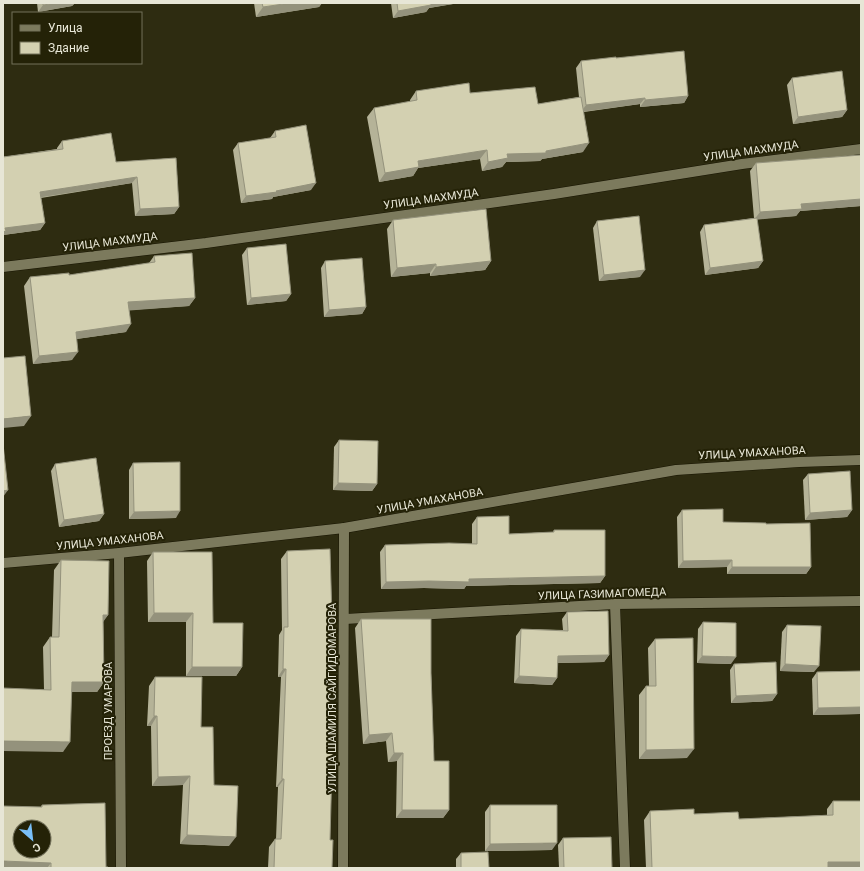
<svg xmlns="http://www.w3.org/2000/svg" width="864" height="871" font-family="Roboto,sans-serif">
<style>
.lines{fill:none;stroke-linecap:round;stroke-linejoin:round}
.minor-casing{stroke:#171400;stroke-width:11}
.minor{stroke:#7c7a5d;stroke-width:10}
.wall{fill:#b5b398}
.shaded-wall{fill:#94927c}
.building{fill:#d3d0b1;stroke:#94927c;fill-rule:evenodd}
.labels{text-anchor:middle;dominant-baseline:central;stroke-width:4;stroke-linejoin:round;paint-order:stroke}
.street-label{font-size:11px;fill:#e7e6d6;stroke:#242207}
</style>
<rect width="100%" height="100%" fill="#2e2c11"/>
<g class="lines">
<g class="minor-casing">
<g id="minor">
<polyline points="3,267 206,243 554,194 742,164 861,149"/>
<polyline points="119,553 121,868"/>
<polyline points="3,563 119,553 344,528 676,470 799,462 861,460"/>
<polyline points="615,604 625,868"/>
<polyline points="345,619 615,604 861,601"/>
<polyline points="343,868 344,528"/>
</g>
</g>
<use href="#minor" class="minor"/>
</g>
<g class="wall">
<polygon points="37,3 75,3 72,6 38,12"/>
<polygon points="254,3 322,3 319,7 256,17"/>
<polygon points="391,3 459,3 429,8 426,12 393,18"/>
<polygon points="616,58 688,96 684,103 640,107 640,104 584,112 583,152 542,159 540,161 506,162 502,167 482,171 480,159 418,168 413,176 379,182 367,117 374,108 410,102 410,100 416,91 470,93 538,104 579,97 576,68 581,61"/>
<polygon points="792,78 847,110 842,117 793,124 787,85"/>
<polygon points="275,131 311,190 273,197 272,199 241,203 233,150 238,143 270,138"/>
<polygon points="62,141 116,162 176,158 179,207 174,214 135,216 132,183 41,198 45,223 40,230 3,235 3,157 57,149 57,148"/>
<polygon points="861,155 861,206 800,211 796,216 757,219 763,261 758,268 705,275 700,232 704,225 754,218 750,171 756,163"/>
<polygon points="393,220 491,261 485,270 430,276 430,273 391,277 387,229"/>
<polygon points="597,221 640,277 599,281 593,228"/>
<polygon points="247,248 291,294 286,301 247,305 242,255"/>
<polygon points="154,256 195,298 189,306 129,310 126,332 76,339 72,360 33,364 24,286 30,277 69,275 149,263"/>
<polygon points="325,261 366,307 362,314 324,317 321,268"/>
<polygon points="339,440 377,484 372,491 333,490 334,447"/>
<polygon points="133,463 176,518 129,519 129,470"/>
<polygon points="55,464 104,514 99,521 59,527 51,471"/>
<polygon points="808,474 852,510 847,517 805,520 803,480"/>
<polygon points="682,510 723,522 766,524 811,567 806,574 727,574 727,567 678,568 677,517"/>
<polygon points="477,517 509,534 553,532 554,530 605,576 600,583 466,586 464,589 424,588 381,589 380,552 385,545 472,544 472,524"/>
<polygon points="287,551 328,727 330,840 332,868 268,868 269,847 275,839 276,839 278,787 276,787 281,677 278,677 279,635 282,630 281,559"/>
<polygon points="153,552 213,623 242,667 236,676 186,676 186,622 148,622 147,561"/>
<polygon points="61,560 108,615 103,621 104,682 97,692 72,692 63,752 44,689 43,647 50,637 52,637 54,570"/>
<polygon points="567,612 609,655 604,662 557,663 557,678 552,685 514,683 516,636 521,629 563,630 562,619"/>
<polygon points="361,619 431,673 434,761 449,810 443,818 396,818 397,761 388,762 386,741 363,744 355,628"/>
<polygon points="703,622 731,664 697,663 698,629"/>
<polygon points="787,625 814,672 780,671 782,632"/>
<polygon points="655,639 687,758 639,759 639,695 646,686 649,686 648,648"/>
<polygon points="734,664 777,694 772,701 731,703 730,670"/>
<polygon points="861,671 861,713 860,714 813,715 812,679 817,672"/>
<polygon points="155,677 201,727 214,785 229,846 180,844 183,785 152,786 151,726 147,726 149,686"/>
<polygon points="833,801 861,868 646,868 644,820 650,811 694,814 739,819 827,815 827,809"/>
<polygon points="42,805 106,867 108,868 3,868"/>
<polygon points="490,805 552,850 485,851 485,812"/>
<polygon points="563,838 612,868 559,868 558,845"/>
<polygon points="461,853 489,868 456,868 456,859"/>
</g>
<g class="shaded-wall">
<polygon points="57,3 75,3 72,6 38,12 43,5"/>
<polygon points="290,3 322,3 319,7 256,17 263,7"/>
<polygon points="429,3 459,3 429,8 426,12 393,18 398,11"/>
<polygon points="688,96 684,103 640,107 645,100"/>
<polygon points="645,98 640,104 581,112 586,105"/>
<polygon points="847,110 842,117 793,124 798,117"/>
<polygon points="589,143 583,152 542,159 540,161 506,162 502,167 482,171 488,162 507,154 546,151"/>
<polygon points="487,150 480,159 418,168 413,176 379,182 385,173 418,161"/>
<polygon points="137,177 132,183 36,198 40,192"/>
<polygon points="316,183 311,190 273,197 272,199 241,203 246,196"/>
<polygon points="861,199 861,206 800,211 796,216 754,220 760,212 801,204"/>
<polygon points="179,207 174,214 135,216 140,209"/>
<polygon points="45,223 40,230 3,235 3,231 5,228"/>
<polygon points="491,261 485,270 430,276 436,267"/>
<polygon points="763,261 758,268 705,275 710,268"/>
<polygon points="436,264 430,273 391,277 397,268"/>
<polygon points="645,270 640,277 599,281 604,275"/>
<polygon points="291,294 286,301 247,305 251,298"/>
<polygon points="195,298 189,306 123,311 128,302"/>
<polygon points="366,307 362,314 324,317 329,310"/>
<polygon points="131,324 126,332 70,340 76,332"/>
<polygon points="78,352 72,360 33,364 39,356"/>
<polygon points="31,416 24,426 3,428 3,419"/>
<polygon points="338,483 377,484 372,491 333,490"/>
<polygon points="8,490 3,497 3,491"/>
<polygon points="852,510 847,517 805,520 810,513"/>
<polygon points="180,511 176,518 129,519 134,512"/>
<polygon points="104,514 99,521 59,527 64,520"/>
<polygon points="732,560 727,567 678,568 683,561"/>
<polygon points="732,567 811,567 806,574 727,574"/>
<polygon points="605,576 600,583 466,586 464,589 424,588 381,589 386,582 469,579"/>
<polygon points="154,613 193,613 186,622 148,622"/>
<polygon points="103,615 108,615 101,625"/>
<polygon points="609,655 604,662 553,663 558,656"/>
<polygon points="702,656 736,657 731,664 697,663"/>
<polygon points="785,664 819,666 814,672 780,671"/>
<polygon points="192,667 242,667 236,676 186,676"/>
<polygon points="283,669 286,669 281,677 278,677"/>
<polygon points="519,676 557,678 552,685 514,683"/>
<polygon points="72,682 104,682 97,692 65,692"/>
<polygon points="777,694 772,701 731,703 736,696"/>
<polygon points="861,707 861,713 860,714 813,715 818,708"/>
<polygon points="154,716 157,716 151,726 147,726"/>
<polygon points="392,733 386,741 363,744 369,735"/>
<polygon points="3,741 70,742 63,752 3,751"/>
<polygon points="694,749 687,758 639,759 646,750"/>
<polygon points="394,753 403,753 397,761 388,762"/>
<polygon points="190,776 183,785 152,786 158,777"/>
<polygon points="282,779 284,779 278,787 276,787"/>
<polygon points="402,810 449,810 443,818 396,818"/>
<polygon points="187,835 236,837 229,846 180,844"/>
<polygon points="557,843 552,850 485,851 490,844"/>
<polygon points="3,861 51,863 47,868 3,868"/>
<polygon points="828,862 861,862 861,868 824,868"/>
</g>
<g class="building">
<polygon points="43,3 57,3 43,5"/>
<polygon points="262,3 290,3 263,7"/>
<polygon points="397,3 431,3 431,5 398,11"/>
<polygon points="684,51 688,96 645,100 645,98 586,105 581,61 616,57 616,58"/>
<polygon points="842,71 847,110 798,117 792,78"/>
<polygon points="469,83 470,93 535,87 538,104 581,97 589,143 546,151 546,153 507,154 508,158 488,162 487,150 418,161 419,167 385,173 374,108 417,100 416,91"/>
<polygon points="306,125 316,183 276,191 277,192 246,196 238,143 276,137 275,131"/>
<polygon points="111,133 116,162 176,158 179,207 140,209 137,177 40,192 45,223 5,228 6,231 3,232 3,157 63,149 62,141"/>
<polygon points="861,155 861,199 801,204 802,209 760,212 756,163"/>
<polygon points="486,209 491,261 436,267 436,264 397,268 393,220"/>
<polygon points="639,216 645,270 604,275 597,221"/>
<polygon points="757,218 763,261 710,268 704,225"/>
<polygon points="286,244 291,294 251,298 247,248"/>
<polygon points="192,253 195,298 128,302 131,324 76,332 78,352 39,356 30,277 69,273 69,275 155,262 154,256"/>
<polygon points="362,258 366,307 329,310 325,261"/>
<polygon points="25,356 31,416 3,419 3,358"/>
<polygon points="339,440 378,441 377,484 338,483"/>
<polygon points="3,444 8,490 3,491"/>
<polygon points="96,458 104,514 64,520 55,464"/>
<polygon points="180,462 180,511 134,512 133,463"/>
<polygon points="850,471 852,510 810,513 808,474"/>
<polygon points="723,509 723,522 766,523 766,524 810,523 811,567 732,567 732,560 683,561 682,510"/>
<polygon points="509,516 509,534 554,532 554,530 605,530 605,576 469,579 469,582 429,581 386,582 385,545 449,543 477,544 477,517"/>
<polygon points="330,549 332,619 328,727 333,728 330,840 333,840 332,868 274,868 275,839 281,839 284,779 282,779 286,669 283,669 284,627 288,627 287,551"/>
<polygon points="153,552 212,552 213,623 243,623 242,667 192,667 193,613 154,613"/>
<polygon points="61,560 109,561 108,615 103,615 104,682 72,682 70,742 3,741 3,688 51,690 50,637 59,637"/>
<polygon points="608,611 609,655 558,656 557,678 519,676 521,629 568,631 567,612"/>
<polygon points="361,619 431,619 431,673 434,761 449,761 449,810 402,810 403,753 394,753 392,733 369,735"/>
<polygon points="703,622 736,623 736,657 702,656"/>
<polygon points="787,625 821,626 819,666 785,664"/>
<polygon points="693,638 694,749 646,750 646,686 656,686 655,639"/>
<polygon points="776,662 777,694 736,696 734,664"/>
<polygon points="861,671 861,707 818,708 817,672"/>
<polygon points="155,677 202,677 201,727 213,727 214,785 238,786 236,837 187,835 190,776 158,777 157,716 154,716"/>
<polygon points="833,801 861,801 861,862 828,862 828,868 652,868 650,811 694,809 694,814 738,812 739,819 833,815"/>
<path d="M105 803 106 867H108V868H51V863L3 861V806L42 807V805ZM20 827H44V851H20Z"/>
<polygon points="490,805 557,805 557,843 490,844"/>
<polygon points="611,837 612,868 564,868 563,838"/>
<polygon points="488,852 489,868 461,868 461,853"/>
</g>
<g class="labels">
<g class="street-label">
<text transform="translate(751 151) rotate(-8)">УЛИЦА МАХМУДА</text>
<text transform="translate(431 199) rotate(-8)">УЛИЦА МАХМУДА</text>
<text transform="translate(110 242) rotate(-7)">УЛИЦА МАХМУДА</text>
<text transform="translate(752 453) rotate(-3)">УЛИЦА УМАХАНОВА</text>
<text transform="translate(430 501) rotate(-10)">УЛИЦА УМАХАНОВА</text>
<text transform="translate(110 541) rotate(-6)">УЛИЦА УМАХАНОВА</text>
<text transform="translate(602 594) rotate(-2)">УЛИЦА ГАЗИМАГОМЕДА</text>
<text transform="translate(332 698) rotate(-90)">УЛИЦА ШАМИЛЯ САЙГИДОМАРОВА</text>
<text transform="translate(108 711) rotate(-90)">ПРОЕЗД УМАРОВА</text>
</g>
</g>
<rect width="864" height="871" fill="none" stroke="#e7e6d6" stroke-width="8"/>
<rect x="12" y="12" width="130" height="52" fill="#242207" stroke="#72705a"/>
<rect x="20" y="25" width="20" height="6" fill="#7c7a5d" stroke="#72705a"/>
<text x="48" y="32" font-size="12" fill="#e7e6d6">Улица</text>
<rect x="20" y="42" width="20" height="12" fill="#d3d0b1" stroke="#72705a"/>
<text x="48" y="52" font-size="12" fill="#e7e6d6">Здание</text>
<g transform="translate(32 839) rotate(152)"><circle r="19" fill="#242207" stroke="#72705a"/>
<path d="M0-3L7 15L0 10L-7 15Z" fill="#79bff8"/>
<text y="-6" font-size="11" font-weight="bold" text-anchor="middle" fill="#e7e6d6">С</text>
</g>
</svg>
